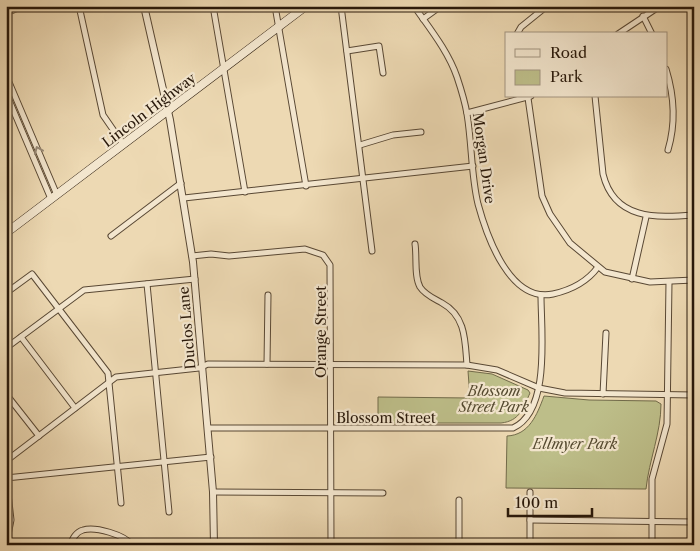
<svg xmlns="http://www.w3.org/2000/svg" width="700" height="551" font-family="'Libre Caslon Text',serif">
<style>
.green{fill:#bdbe89;stroke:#726b4a}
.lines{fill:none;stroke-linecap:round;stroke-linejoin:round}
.minor-casing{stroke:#594834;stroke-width:7}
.tertiary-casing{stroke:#594834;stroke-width:8}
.secondary-casing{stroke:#28180a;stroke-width:9}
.minor{stroke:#f3e6ce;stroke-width:5}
.tertiary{stroke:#f3e6ce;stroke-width:6}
.secondary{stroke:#f3e6ce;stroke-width:8}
.oneway{stroke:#988976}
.labels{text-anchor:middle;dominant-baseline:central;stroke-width:4.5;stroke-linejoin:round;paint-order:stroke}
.street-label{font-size:14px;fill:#28180a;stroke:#f3e6ce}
.park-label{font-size:14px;font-style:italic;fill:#554a30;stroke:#f3e6ce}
</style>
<rect width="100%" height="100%" fill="#edd9b3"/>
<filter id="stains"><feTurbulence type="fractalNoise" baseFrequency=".004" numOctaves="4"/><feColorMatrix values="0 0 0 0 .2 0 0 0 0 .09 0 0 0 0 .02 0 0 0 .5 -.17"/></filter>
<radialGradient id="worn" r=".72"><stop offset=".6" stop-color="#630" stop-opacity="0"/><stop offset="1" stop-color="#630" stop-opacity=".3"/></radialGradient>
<g class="green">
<path d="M468 371 492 374 528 390 530 393C523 408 520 421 501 423H378V397L470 398Z"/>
<path d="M544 396 589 400 656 401 661 404C661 433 649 460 646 489L506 488 507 436C529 435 537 415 544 396Z"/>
</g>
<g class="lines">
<g class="minor-casing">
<g id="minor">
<polyline points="79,6 103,115 123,144"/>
<polyline points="213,6 245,192"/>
<polyline points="275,6 306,186"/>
<polyline points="341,6 372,251"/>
<path d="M414 6C430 29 448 51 457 77 461 89 465 102 467 114 472 144 471 175 478 204 487 237 510 303 553 294 571 290 587 282 598 267"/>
<polyline points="6,13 23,6"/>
<polyline points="643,16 652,34"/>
<polyline points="423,19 441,6"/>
<polyline points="517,34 521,27 547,6"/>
<polyline points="618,34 660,6"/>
<polyline points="347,51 379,46 383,73"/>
<path d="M666 69C674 95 676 123 668 150"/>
<polyline points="6,75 57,195"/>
<polyline points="6,93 51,199"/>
<path d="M595 96 603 174C614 220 656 218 694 215"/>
<polyline points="528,98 542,196 550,214 570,243 605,272 650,282 694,280"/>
<polyline points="467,113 531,96"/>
<polyline points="360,145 393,135 421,132"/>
<polyline points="184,198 473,166"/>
<polyline points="111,236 181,183"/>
<path d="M415 244C417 257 414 276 420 287 425 295 435 299 442 303 466 316 465 341 467 365"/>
<polyline points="192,256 211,254 229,256 305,249 323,255 330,265 331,545"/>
<polyline points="632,279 646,217"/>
<polyline points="147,284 169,512"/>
<polyline points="6,293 32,274 108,373 121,503"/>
<polyline points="21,337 75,408"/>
<polyline points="6,348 84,290 195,279"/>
<polyline points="267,364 268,295"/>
<polyline points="6,394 39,436"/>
<polyline points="603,394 606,333"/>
<path d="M208 428H513C551 411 541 331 541 296"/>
<polyline points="6,461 116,377 199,368 208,364 467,365 497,370 539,388 565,393 694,395"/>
<polyline points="6,478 211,457"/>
<polyline points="213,492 383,493"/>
<polyline points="459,500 459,545"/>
<polyline points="530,520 694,522"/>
<polyline points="6,545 11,520 6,476"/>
<path d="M70 545C73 538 76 532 83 530 95 526 125 535 132 545"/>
<polyline points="530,545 530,492"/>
<polyline points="652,545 652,479 667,424 669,282"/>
</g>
</g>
<g class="tertiary-casing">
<polyline id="tertiary" points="144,6 170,120 193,262 213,492 214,545"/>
</g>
<g class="secondary-casing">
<polyline id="secondary" points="6,233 306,6"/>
</g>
<use href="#minor" class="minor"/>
<use href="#tertiary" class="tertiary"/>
<use href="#secondary" class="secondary"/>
</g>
<defs><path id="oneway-chevron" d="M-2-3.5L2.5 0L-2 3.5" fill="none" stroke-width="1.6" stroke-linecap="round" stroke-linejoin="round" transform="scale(1.25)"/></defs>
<use class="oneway" href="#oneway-chevron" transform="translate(38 150) rotate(-113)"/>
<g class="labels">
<g class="street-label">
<text transform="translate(149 110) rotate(-37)">Lincoln Highway</text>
<text transform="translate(484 158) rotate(82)">Morgan Drive</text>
<text transform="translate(187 328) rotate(-95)">Duclos Lane</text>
<text transform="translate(321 332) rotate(-90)">Orange Street</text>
<text x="386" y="418">Blossom Street</text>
</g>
<g class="park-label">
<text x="494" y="391">Blossom<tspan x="494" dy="16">Street Park</tspan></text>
<text x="575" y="444">Ellmyer Park</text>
</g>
</g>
<rect width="700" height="551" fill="none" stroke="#edd9b3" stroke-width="25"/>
<rect x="8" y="8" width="685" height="536" fill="none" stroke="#28180a" stroke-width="2.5"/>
<rect x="12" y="12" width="675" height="526" fill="none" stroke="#28180a"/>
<rect x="505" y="32" width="162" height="65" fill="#f3e6ce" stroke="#a29480"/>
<rect x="515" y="49" width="25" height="8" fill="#f3e6ce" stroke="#a29480"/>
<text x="550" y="58" font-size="15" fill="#28180a">Road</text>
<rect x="515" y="70" width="25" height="15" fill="#bdbe89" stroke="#a29480"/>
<text x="550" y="82" font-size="15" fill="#28180a">Park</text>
<path d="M508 508v8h84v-8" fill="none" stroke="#28180a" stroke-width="2.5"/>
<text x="515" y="508" font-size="15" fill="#28180a" stroke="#f3e6ce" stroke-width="4" paint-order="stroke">100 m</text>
<rect width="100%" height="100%" filter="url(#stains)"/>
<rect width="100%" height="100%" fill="url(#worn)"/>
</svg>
